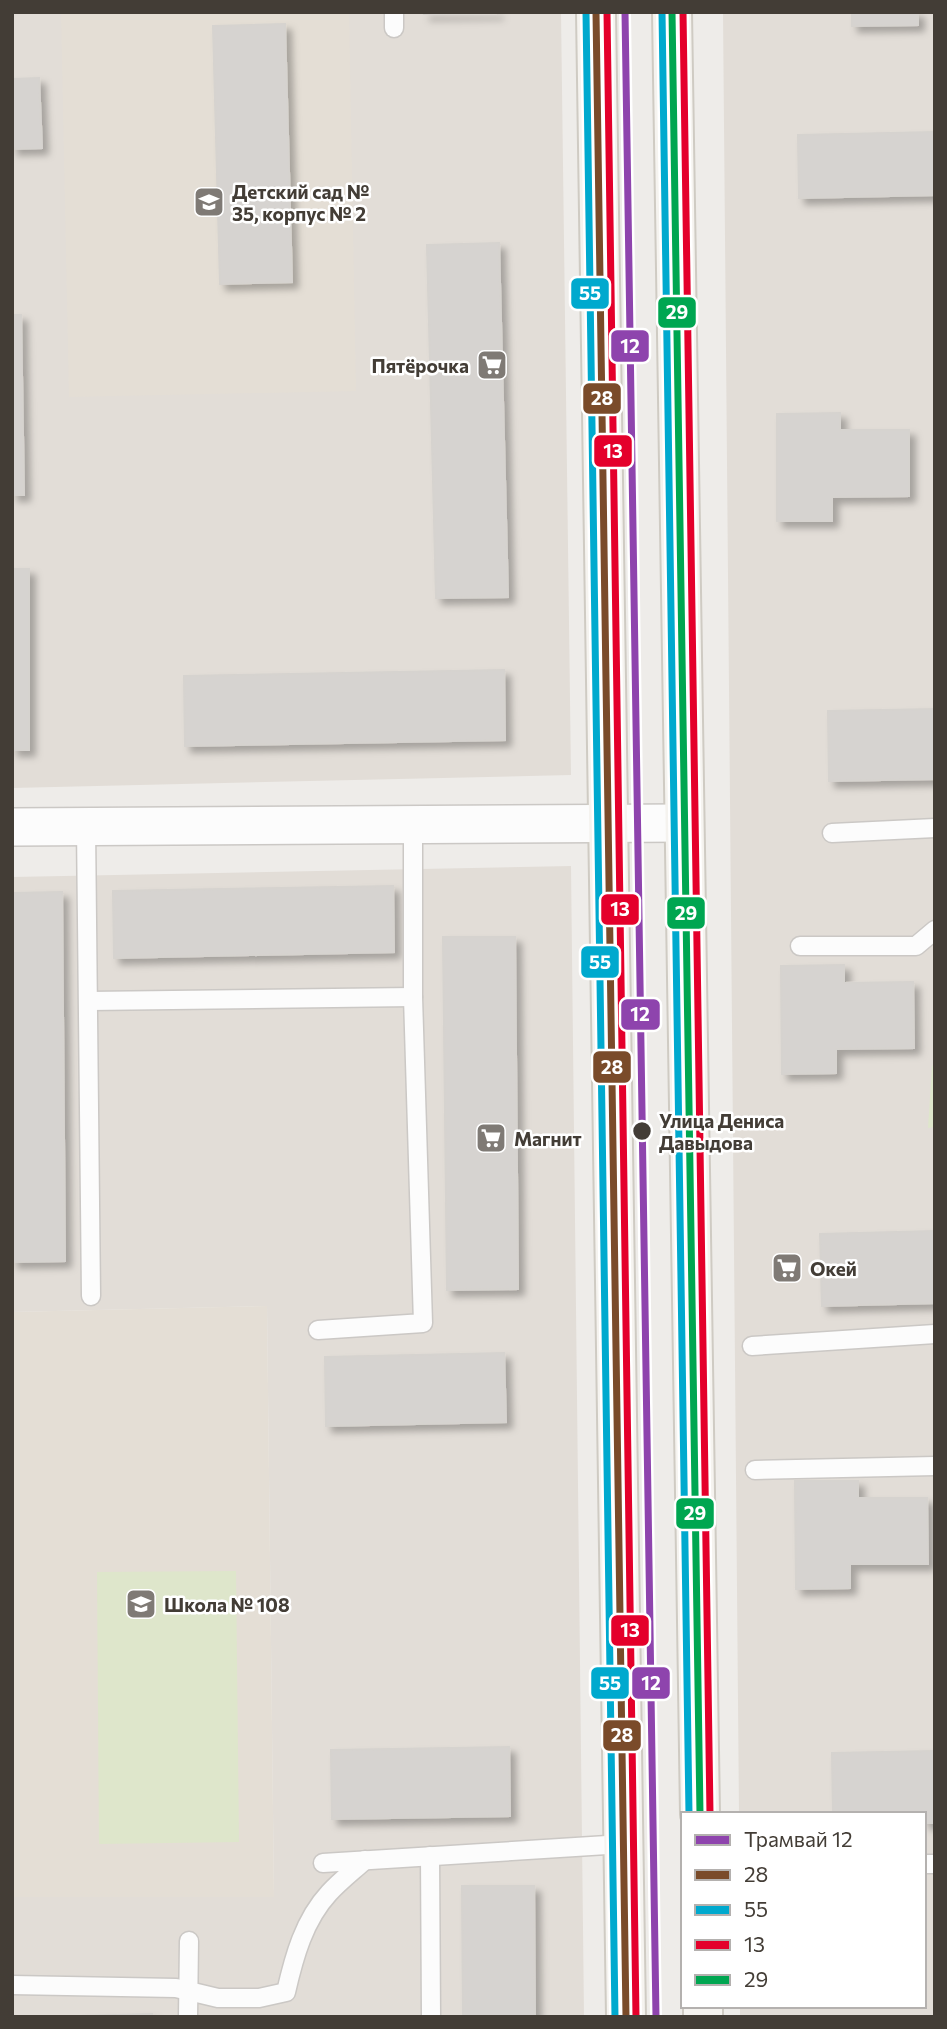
<svg xmlns="http://www.w3.org/2000/svg" width="947" height="2029" font-family="Commissioner,sans-serif">
<style>
.residential{fill:#e2ddd7}
.education{fill:#e4ded5}
.green{fill:#dee6cb}
.building{fill:#d6d3d0;stroke:#d6d3cf;stroke-width:2;filter:url(#shadow)}
.lines{fill:none;stroke-linecap:round;stroke-linejoin:round}
.service-casing{stroke:#cbc8c5;stroke-width:21}
.minor-casing{stroke:#cbc8c5;stroke-width:40}
.secondary-casing{stroke:#cfcbc3;stroke-width:42}
.service{stroke:#fcfcfc;stroke-width:18}
.minor{stroke:#fcfcfc;stroke-width:37}
.secondary{stroke:#f5f3ef;stroke-width:38}
.bus-1-casing{stroke:#fff;stroke-width:12}
.bus-2-casing{stroke:#fff;stroke-width:12}
.bus-3-casing{stroke:#fff;stroke-width:12}
.bus-4-casing{stroke:#fff;stroke-width:12}
.bus-1{stroke:#7a4b2a;stroke-width:7}
.bus-2{stroke:#00a9ce;stroke-width:7}
.bus-3{stroke:#e4002b;stroke-width:7}
.bus-4{stroke:#00a651;stroke-width:7}
.tram-1-casing{stroke:#fff;stroke-width:12}
.tram-1{stroke:#8e44ad;stroke-width:7}
.stop-dot{fill:#433d36;stroke:#fff;stroke-width:2.5}
.labels{text-anchor:middle;dominant-baseline:central;stroke-width:5;stroke-linejoin:round;paint-order:stroke}
.poi-label{font-size:19px;font-weight:bold;fill:#433d36;stroke:#fff;text-anchor:start}
.stop-label{font-size:19px;font-weight:bold;fill:#433d36;stroke:#fff;text-anchor:start}
.line-badge{stroke:#fff;stroke-width:2.5}
.badge-label{font-size:19px;text-anchor:middle;font-weight:bold;fill:#fff}
</style>
<defs>
<filter id="shadow"><feDropShadow dx="6" dy="6" stdDeviation="3.5" flood-color="#0004"/></filter>
</defs>
<rect width="100%" height="100%" fill="#eeece9"/>
<g class="residential">
<polygon points="12,12 561,12 571,775 12,788"/>
<polygon points="723,12 935,12 935,2017 740,2017 740,2006 924,2006 924,1814 739,1814"/>
<polygon points="571,866 584,2017 12,2017 12,1897 274,1896 267,1306 12,1312 12,877"/>
</g>
<g class="education">
<polygon points="61,12 349,12 356,391 69,397"/>
<polygon points="267,1306 274,1897 12,1897 12,1312"/>
</g>
<g class="green">
<polygon points="935,1061 935,1127 928,1128 932,1067"/>
<polygon points="236,1571 239,1842 99,1844 97,1572"/>
</g>
<g class="building">
<polygon points="424,12 497,12 497,13 424,14"/>
<polygon points="852,12 918,12 918,25 852,26"/>
<polygon points="285,24 292,282 220,284 213,26"/>
<polygon points="39,78 42,148 12,149 12,79"/>
<polygon points="935,132 935,195 799,198 798,135"/>
<polygon points="499,243 508,597 436,598 427,245"/>
<polygon points="12,315 21,315 24,495 12,495"/>
<polygon points="840,413 840,430 909,430 909,496 832,497 832,521 777,521 777,414"/>
<rect x="12" y="569" width="17" height="181"/>
<polygon points="504,670 505,740 185,746 184,676"/>
<polygon points="935,709 935,779 829,781 828,711"/>
<polygon points="393,886 394,952 114,958 113,891"/>
<polygon points="62,892 65,1261 12,1262 12,893"/>
<polygon points="443,937 515,937 518,1289 447,1290"/>
<polygon points="844,965 844,983 913,982 914,1048 836,1049 836,1073 782,1074 781,966"/>
<polygon points="935,1231 935,1303 822,1306 820,1234"/>
<polygon points="504,1353 506,1422 326,1426 325,1357"/>
<polygon points="795,1481 858,1481 858,1498 927,1498 928,1564 850,1564 850,1588 796,1589"/>
<polygon points="509,1747 510,1816 332,1819 331,1750"/>
<polygon points="935,1751 935,1823 924,1823 924,1814 833,1814 832,1753"/>
<polygon points="462,1886 534,1886 535,2017 463,2017"/>
<polygon points="152,2014 152,2017 80,2017 80,2016"/>
</g>
<g class="lines">
<g class="service-casing">
<g id="service">
<polyline points="394,12 394,28"/>
<polyline points="86,827 91,1296"/>
<polyline points="832,833 935,828"/>
<polyline points="800,946 916,946 935,930"/>
<polyline points="89,1001 413,997"/>
<polyline points="318,1330 423,1323 413,997 413,825"/>
<polyline points="752,1346 935,1334"/>
<polyline points="755,1470 935,1466"/>
<polyline points="430,1856 431,2017"/>
<polyline points="323,1863 623,1844"/>
<polyline points="924,1864 935,1864"/>
<path d="M12 1985 176 1988 218 1998H259L286 1992C294 1957 304 1920 329 1893 340 1881 353 1871 365 1860"/>
<polyline points="188,2017 189,1941"/>
</g>
</g>
<g class="minor-casing">
<polyline id="minor" points="12,827 684,823"/>
</g>
<g class="secondary-casing">
<g id="secondary">
<polyline points="596,12 626,2017"/>
<polyline points="672,12 700,1814"/>
<polyline points="703,2006 703,2017"/>
</g>
</g>
<use href="#service" class="service"/>
<use href="#minor" class="minor"/>
<use href="#secondary" class="secondary"/>
<g class="bus-1-casing">
<polyline id="bus-1" points="596,12 626,2017"/>
</g>
<g class="bus-2-casing">
<g id="bus-2">
<polyline points="586,12 615,2017"/>
<polyline points="662,12 689,1814"/>
</g>
</g>
<g class="bus-3-casing">
<g id="bus-3">
<polyline points="607,12 636,2017"/>
<polyline points="683,12 710,1814"/>
</g>
</g>
<g class="bus-4-casing">
<polyline id="bus-4" points="672,12 700,1814"/>
</g>
<use href="#bus-1" class="bus-1"/>
<use href="#bus-2" class="bus-2"/>
<use href="#bus-3" class="bus-3"/>
<use href="#bus-4" class="bus-4"/>
<g class="tram-1-casing">
<polyline id="tram-1" points="625,12 656,2017"/>
</g>
<use href="#tram-1" class="tram-1"/>
</g>
<defs>
<g id="school-square" transform="scale(1.575)"><rect x="-9" y="-9" width="18" height="18" rx="4" fill="#7f7a75" stroke="#fff"/><path d="M0-5L7-2L0 1L-7-2ZM-4 1L0 2.5L4 1V4Q0 6-4 4Z" fill="#fff"/></g>
<g id="supermarket-square" transform="scale(1.575)"><rect x="-9" y="-9" width="18" height="18" rx="4" fill="#7f7a75" stroke="#fff"/><path d="M-6-5.5h2.5l.6 2H6L4.5 2H-2.5L-4.4-4H-6ZM-1.5 3.2a1.3 1.3 0 1 0 .1 0ZM3 3.2a1.3 1.3 0 1 0 .1 0Z" fill="#fff"/></g>
</defs>
<g fill-rule="evenodd">
<use href="#school-square" x="209" y="202"/>
<use href="#supermarket-square" x="492" y="365"/>
<use href="#supermarket-square" x="491" y="1138"/>
<use href="#supermarket-square" x="787" y="1268"/>
<use href="#school-square" x="141" y="1604"/>
</g>
<circle class="stop-dot" cx="642" cy="1131" r="10"/>
<g class="labels">
<g class="poi-label">
<text x="232" y="191">Детский сад №<tspan x="232" dy="22">35, корпус № 2</tspan></text>
<text x="469" y="365" text-anchor="end">Пятёрочка</text>
<text x="514" y="1138">Магнит</text>
<text x="810" y="1268">Окей</text>
<text x="164" y="1604">Школа № 108</text>
</g>
<g class="stop-label">
<text x="659" y="1120">Улица Дениса<tspan x="659" dy="22">Давыдова</tspan></text>
</g>
</g>
<g class="line-badge">
<rect x="570" y="277" width="40" height="33" rx="7" fill="#00a9ce"/>
<rect x="657" y="296" width="40" height="33" rx="7" fill="#00a651"/>
<rect x="610" y="329" width="40" height="34" rx="7" fill="#8e44ad"/>
<rect x="582" y="382" width="40" height="33" rx="7" fill="#7a4b2a"/>
<rect x="593" y="434" width="40" height="34" rx="7" fill="#e4002b"/>
<rect x="600" y="893" width="40" height="33" rx="7" fill="#e4002b"/>
<rect x="666" y="896" width="40" height="34" rx="7" fill="#00a651"/>
<rect x="580" y="945" width="40" height="34" rx="7" fill="#00a9ce"/>
<rect x="620" y="998" width="41" height="33" rx="7" fill="#8e44ad"/>
<rect x="592" y="1050" width="40" height="34" rx="7" fill="#7a4b2a"/>
<rect x="675" y="1497" width="40" height="33" rx="7" fill="#00a651"/>
<rect x="610" y="1614" width="40" height="33" rx="7" fill="#e4002b"/>
<rect x="590" y="1666" width="40" height="34" rx="7" fill="#00a9ce"/>
<rect x="631" y="1666" width="40" height="34" rx="7" fill="#8e44ad"/>
<rect x="602" y="1719" width="40" height="33" rx="7" fill="#7a4b2a"/>
</g>
<g class="badge-label">
<text x="590" y="300">55</text>
<text x="677" y="319">29</text>
<text x="630" y="353">12</text>
<text x="602" y="405">28</text>
<text x="613" y="458">13</text>
<text x="620" y="916">13</text>
<text x="686" y="920">29</text>
<text x="600" y="969">55</text>
<text x="640" y="1021">12</text>
<text x="612" y="1074">28</text>
<text x="695" y="1520">29</text>
<text x="630" y="1637">13</text>
<text x="610" y="1690">55</text>
<text x="651" y="1690">12</text>
<text x="622" y="1742">28</text>
</g>
<rect width="947" height="2029" fill="none" stroke="#433d36" stroke-width="28"/>
<rect x="681" y="1812" width="245" height="196" fill="#ffffff" stroke="#b4b1af" stroke-width="2"/>
<rect x="695" y="1835" width="35" height="10" fill="#8e44ad" stroke="#b4b1af" stroke-width="2"/>
<text x="744" y="1847" font-size="21" fill="#433d36">Трамвай 12</text>
<rect x="695" y="1870" width="35" height="10" fill="#7a4b2a" stroke="#b4b1af" stroke-width="2"/>
<text x="744" y="1882" font-size="21" fill="#433d36">28</text>
<rect x="695" y="1905" width="35" height="10" fill="#00a9ce" stroke="#b4b1af" stroke-width="2"/>
<text x="744" y="1917" font-size="21" fill="#433d36">55</text>
<rect x="695" y="1940" width="35" height="10" fill="#e4002b" stroke="#b4b1af" stroke-width="2"/>
<text x="744" y="1952" font-size="21" fill="#433d36">13</text>
<rect x="695" y="1975" width="35" height="10" fill="#00a651" stroke="#b4b1af" stroke-width="2"/>
<text x="744" y="1987" font-size="21" fill="#433d36">29</text>
</svg>
